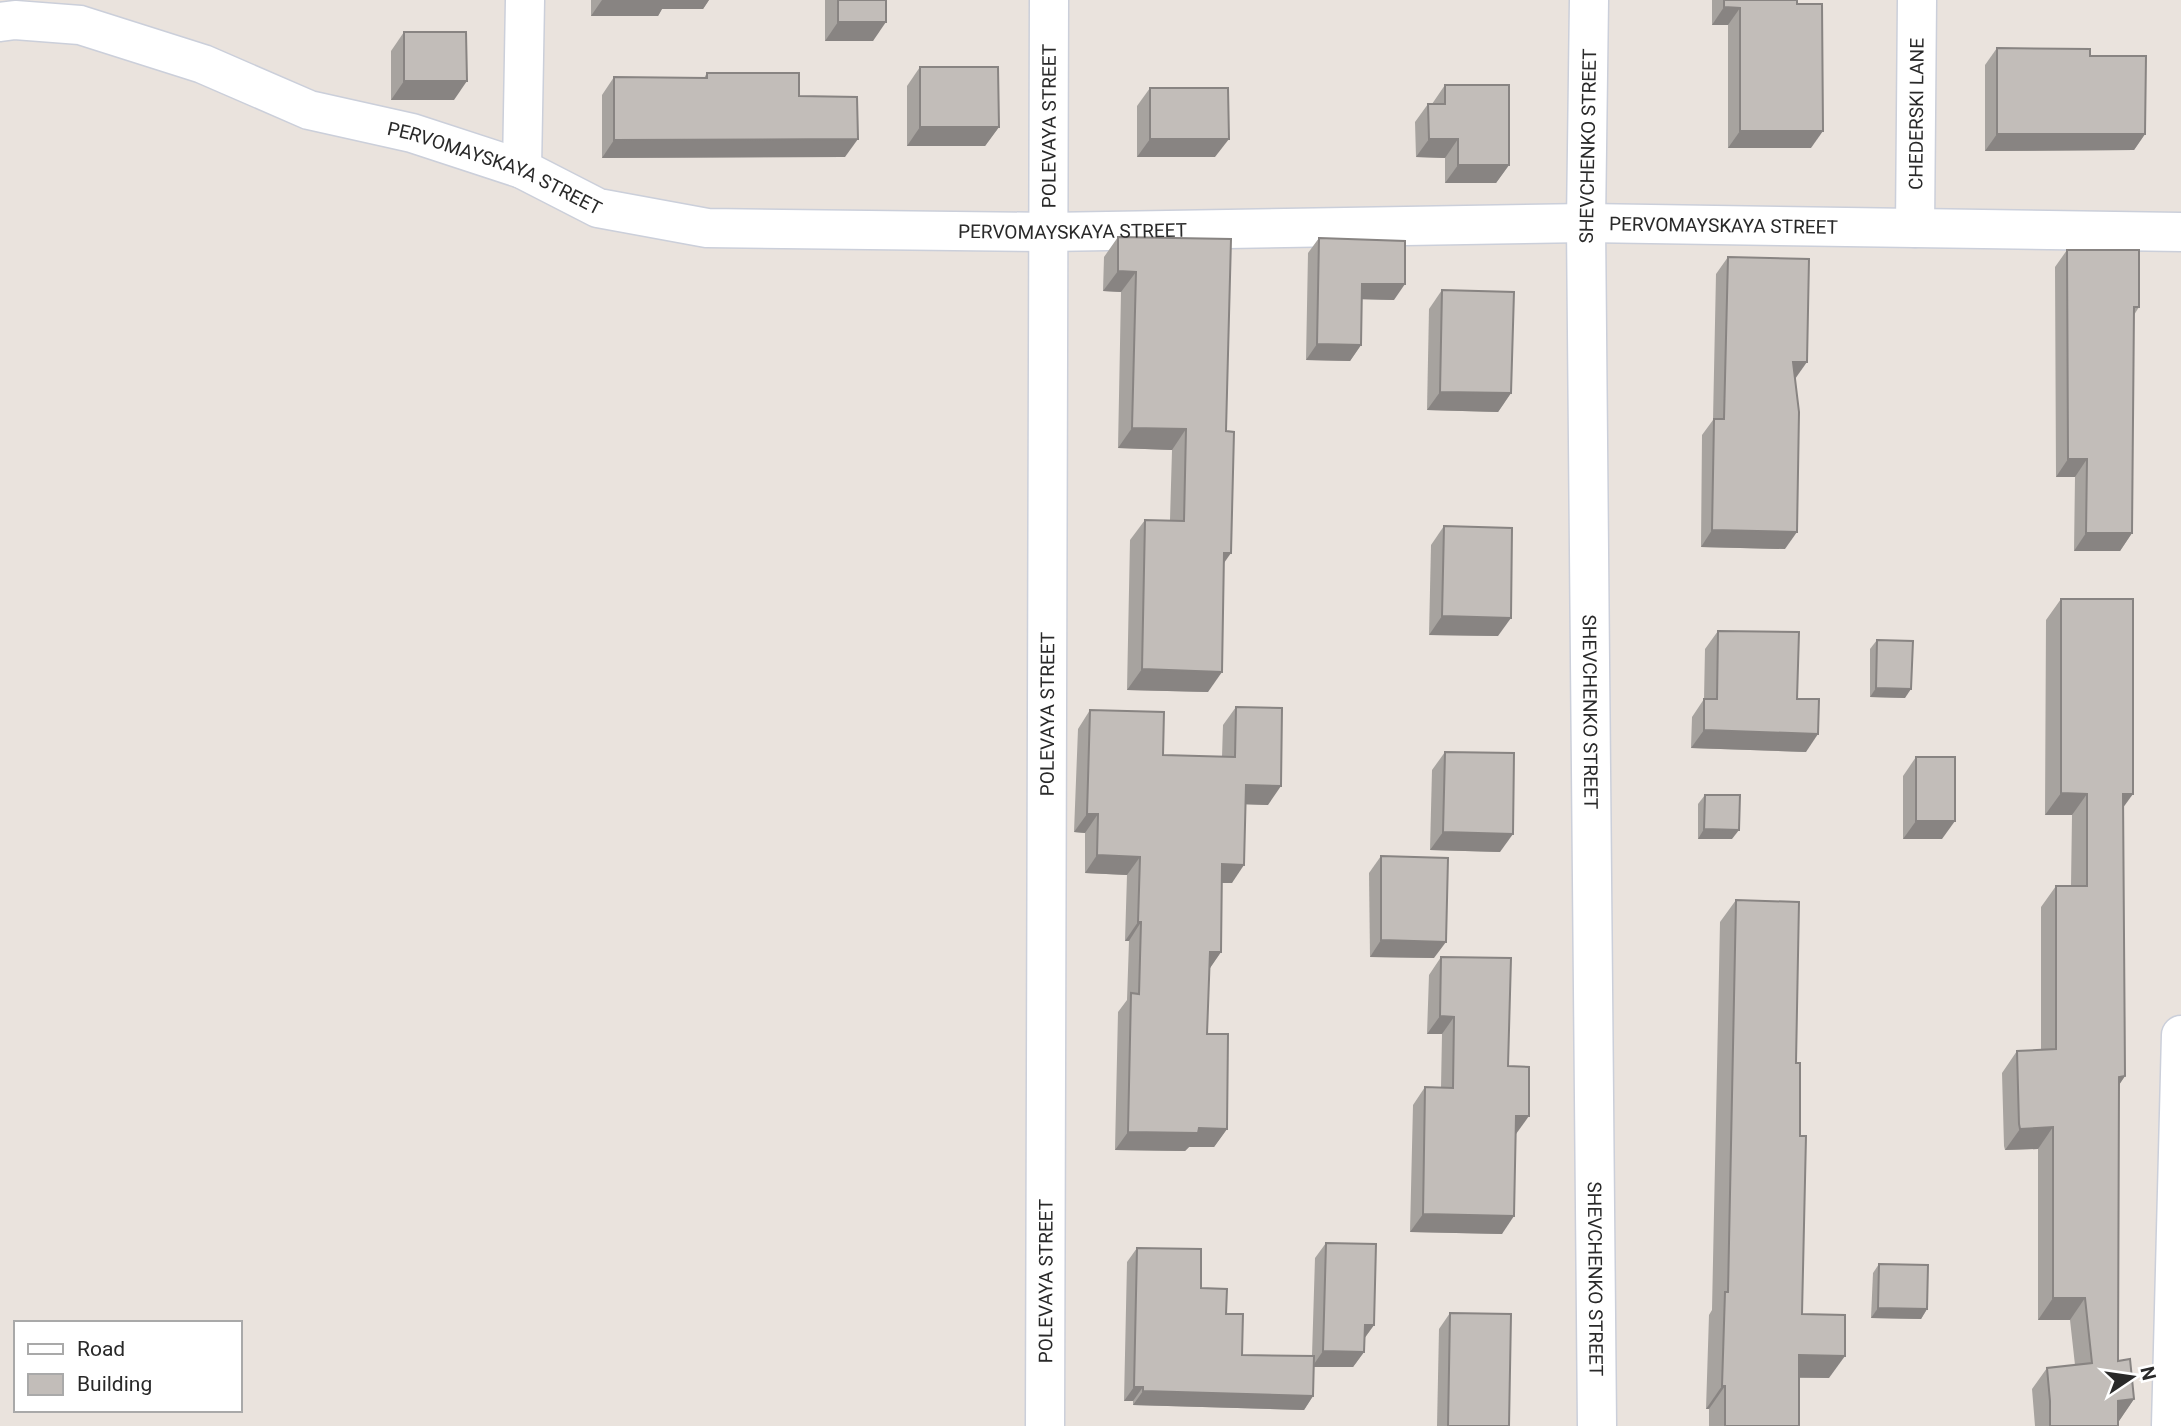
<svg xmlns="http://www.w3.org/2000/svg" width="2181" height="1426" font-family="Roboto,sans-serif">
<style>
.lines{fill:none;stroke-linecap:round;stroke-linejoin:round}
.minor-casing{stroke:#cbcfda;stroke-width:41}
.minor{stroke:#fff;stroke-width:38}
.wall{fill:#a7a39f}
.shaded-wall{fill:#888482}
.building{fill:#c2bdb9;stroke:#888482;stroke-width:2}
.labels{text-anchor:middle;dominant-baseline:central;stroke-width:5;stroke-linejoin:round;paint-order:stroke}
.street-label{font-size:19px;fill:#292929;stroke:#fff}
</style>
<rect width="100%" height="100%" fill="#eae3dd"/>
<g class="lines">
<g class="minor-casing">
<g id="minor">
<path id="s1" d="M1589 0 1586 223 1597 1426"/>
<path id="s2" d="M0 22 15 20 80 25 203 64 309 110 412 133 522 169 598 208 707 228 1048 232 1586 223 2181 232"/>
<polyline points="522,169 525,0"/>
<path id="s3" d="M1915 228 1917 0"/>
<path id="s4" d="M1045 1426 1049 0"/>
<polyline points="2171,1426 2181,1035"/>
</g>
</g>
<use href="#minor" class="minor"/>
</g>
<g class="wall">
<polygon points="591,0 709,0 703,9 662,9 658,16 591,16"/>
<polygon points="825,0 886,0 873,41 825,41"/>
<polygon points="1712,0 1797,0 1811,148 1728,148 1728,25 1712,25"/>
<polygon points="404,32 454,100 391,100 391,51"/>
<polygon points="1997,48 2090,56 2145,134 2134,150 1985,151 1985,65"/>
<polygon points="920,67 999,127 985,146 907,146 907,86"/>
<polygon points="707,73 799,96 845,157 602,158 602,95 614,77 704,78"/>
<polygon points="1445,85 1509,165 1496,183 1445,183 1445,158 1416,157 1415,122 1428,104 1432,104"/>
<polygon points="1150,88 1215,157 1137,157 1137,106"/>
<polygon points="1118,237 1231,239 1223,564 1208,692 1127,690 1130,540 1145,520 1170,520 1172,450 1118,448 1121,292 1103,291 1104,257"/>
<polygon points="1319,238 1394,300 1362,299 1361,345 1350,361 1306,360 1308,253"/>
<polygon points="2067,250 2139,307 2134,315 2132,533 2120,551 2074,551 2075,477 2056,477 2055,267"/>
<polygon points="1728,257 1795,379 1785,549 1701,547 1702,435 1713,420 1716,274"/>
<polygon points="1442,290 1511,393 1498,412 1427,410 1429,309"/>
<polygon points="1444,526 1498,636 1429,635 1431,545"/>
<polygon points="2061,599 2123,808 2125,1076 2119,1085 2118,1361 2134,1399 2119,1421 2118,1421 2118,1426 2035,1426 2032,1389 2047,1368 2075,1365 2070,1320 2038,1320 2038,1149 2005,1150 2004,1146 2002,1073 2017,1051 2041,1050 2041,907 2056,886 2071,886 2072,815 2045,815 2046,620"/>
<polygon points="1718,631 1797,699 1806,752 1691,748 1692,717 1704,699 1705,649"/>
<polygon points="1877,640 1905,698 1870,697 1870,649"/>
<polygon points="1236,707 1268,805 1245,804 1232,883 1222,883 1221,952 1209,969 1207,1034 1227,1129 1214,1147 1189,1147 1185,1151 1115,1150 1118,1012 1127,1000 1129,941 1125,941 1127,875 1085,873 1085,833 1074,832 1078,729 1090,710 1163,755 1222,757 1223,725"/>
<polygon points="1445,752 1500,852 1430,850 1432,770"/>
<polygon points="1916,757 1942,839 1903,839 1903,776"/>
<polygon points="1705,795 1732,839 1698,839 1698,804"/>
<polygon points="1381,856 1434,958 1370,957 1369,873"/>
<polygon points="1736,900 1796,1063 1800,1136 1802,1314 1829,1378 1799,1378 1799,1426 1709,1426 1709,1409 1706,1409 1709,1315 1712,1310 1720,922"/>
<polygon points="1441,957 1508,1066 1516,1134 1502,1234 1410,1232 1413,1105 1425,1087 1441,1088 1442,1034 1427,1034 1429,975"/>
<polygon points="1326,1243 1374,1325 1364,1339 1364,1352 1353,1367 1314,1367 1313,1396 1304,1410 1133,1405 1133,1401 1124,1401 1127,1262 1137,1248 1201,1288 1226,1314 1242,1355 1312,1356 1315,1258"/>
<polygon points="1879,1264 1927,1309 1921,1319 1871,1318 1873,1273"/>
<polygon points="1450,1313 1509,1426 1437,1426 1439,1329"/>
</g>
<g class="shaded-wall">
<polygon points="602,0 709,0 703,9 662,9 658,16 591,16"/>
<polygon points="1724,7 1740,8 1728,25 1712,25"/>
<polygon points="838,22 886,22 873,41 825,41"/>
<polygon points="404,81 467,81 454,100 391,100"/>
<polygon points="920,127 999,127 985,146 907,146"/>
<polygon points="1740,131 1823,131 1811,148 1728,148"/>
<polygon points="1997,134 2145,134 2134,150 1985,151"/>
<polygon points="858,139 845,157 602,158 614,140"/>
<polygon points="1150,139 1229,139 1215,157 1137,157"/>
<polygon points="1429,139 1458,139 1445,158 1416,157"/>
<polygon points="1458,165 1509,165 1496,183 1445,183"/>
<polygon points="1118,271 1136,272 1121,292 1103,291"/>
<polygon points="1362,284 1405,284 1394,300 1351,299"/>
<polygon points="1317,344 1361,345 1350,361 1306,360"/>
<polygon points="1793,362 1807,362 1795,379"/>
<polygon points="1440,392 1511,393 1498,412 1427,410"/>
<polygon points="1132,428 1186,429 1172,450 1118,448"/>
<polygon points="2068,459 2087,459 2075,477 2056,477"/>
<polygon points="1712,530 1797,532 1785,549 1701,547"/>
<polygon points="2086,533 2132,533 2120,551 2074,551"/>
<polygon points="1224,553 1231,553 1217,573"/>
<polygon points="1442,616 1511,618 1498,636 1429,635"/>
<polygon points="1142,669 1222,672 1208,692 1127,690"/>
<polygon points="1876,688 1911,689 1905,698 1870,697"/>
<polygon points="1704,730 1818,734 1806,752 1691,748"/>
<polygon points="1246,785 1281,786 1268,805 1233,804"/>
<polygon points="2061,793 2087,794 2072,815 2045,815"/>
<polygon points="2123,794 2133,794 2117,816"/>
<polygon points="1087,814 1098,814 1085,833 1074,832"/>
<polygon points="1916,821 1955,821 1942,839 1903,839"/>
<polygon points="1704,829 1739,830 1732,839 1698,839"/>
<polygon points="1443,832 1513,834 1500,852 1430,850"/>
<polygon points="1097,855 1140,857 1127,875 1085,873"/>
<polygon points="1222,864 1244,865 1232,883 1209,883"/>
<polygon points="1138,922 1141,922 1129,941 1125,941"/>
<polygon points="1381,940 1446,942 1434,958 1370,957"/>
<polygon points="1210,952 1221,952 1208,971"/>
<polygon points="1440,1016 1454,1017 1442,1034 1427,1034"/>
<polygon points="2125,1076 2110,1098 2119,1077"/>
<polygon points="1516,1116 1529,1116 1516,1134"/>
<polygon points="2053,1127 2038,1149 2005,1150 2020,1129"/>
<polygon points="1199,1128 1227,1129 1214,1147 1189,1147 1185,1151 1115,1150 1128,1132"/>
<polygon points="1423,1214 1514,1216 1502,1234 1410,1232"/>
<polygon points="2053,1298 2085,1298 2070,1320 2038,1320"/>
<polygon points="1878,1308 1927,1309 1921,1319 1871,1318"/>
<polygon points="1365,1325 1374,1325 1363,1340"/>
<polygon points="1323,1351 1364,1352 1353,1367 1312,1367"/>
<polygon points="1799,1355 1845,1356 1829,1378 1783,1377"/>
<polygon points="1722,1386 1725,1386 1709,1409 1706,1409"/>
<polygon points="1134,1387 1143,1387 1133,1401 1124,1401"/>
<polygon points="1143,1391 1313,1396 1304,1410 1133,1405"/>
<polygon points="2134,1399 2119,1421 2103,1423 2118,1401"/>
</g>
<g class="building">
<rect x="838" y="0" width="48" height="22"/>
<polygon points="1724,0 1797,0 1797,4 1822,4 1823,131 1740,131 1740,8 1724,7"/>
<polygon points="404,32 466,32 467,81 404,81"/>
<polygon points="1997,48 2090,49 2090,56 2146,56 2145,134 1997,134"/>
<polygon points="920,67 998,67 999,127 920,127"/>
<polygon points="707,73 799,73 799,96 857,97 858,139 614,140 614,77 707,78"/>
<polygon points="1445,85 1509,85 1509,165 1458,165 1458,139 1429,139 1428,104 1445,104"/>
<polygon points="1150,88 1228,88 1229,139 1150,139"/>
<polygon points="1118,237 1231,239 1226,431 1234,432 1231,553 1224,553 1222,672 1142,669 1145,520 1184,521 1186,429 1132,428 1136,272 1118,271"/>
<polygon points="1319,238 1405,241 1405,284 1362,284 1361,345 1317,344"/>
<polygon points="2067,250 2139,250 2139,307 2134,307 2132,533 2086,533 2087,459 2068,459"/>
<polygon points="1728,257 1809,259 1807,362 1793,362 1799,412 1797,532 1712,530 1714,419 1724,419"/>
<polygon points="1442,290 1514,292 1511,393 1440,392"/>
<polygon points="1444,526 1512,528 1511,618 1442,616"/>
<polygon points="2061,599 2133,599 2133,794 2123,794 2125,1076 2119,1077 2118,1361 2130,1359 2134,1399 2118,1401 2118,1426 2050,1426 2050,1401 2047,1368 2092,1363 2085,1298 2053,1298 2053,1127 2020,1129 2019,1124 2017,1051 2056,1049 2056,886 2087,886 2087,794 2061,793"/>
<polygon points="1718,631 1799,632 1797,699 1819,699 1818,734 1704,730 1704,699 1717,699"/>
<polygon points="1877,640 1913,641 1911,689 1876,688"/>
<polygon points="1236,707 1282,708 1281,786 1246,785 1244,865 1222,864 1221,952 1210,952 1207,1034 1228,1034 1227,1129 1199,1128 1198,1133 1128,1132 1131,993 1139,994 1141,922 1138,922 1140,857 1097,855 1098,814 1087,814 1090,710 1164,712 1163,755 1235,757"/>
<polygon points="1445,752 1514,753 1513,834 1443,832"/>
<rect x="1916" y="757" width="39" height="64"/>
<polygon points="1705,795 1740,795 1739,830 1704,829"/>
<polygon points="1381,856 1448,858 1446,942 1381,940"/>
<polygon points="1736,900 1799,902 1796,1063 1800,1063 1800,1136 1806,1136 1802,1314 1845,1315 1845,1356 1799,1355 1799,1426 1725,1426 1725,1386 1722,1386 1725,1292 1728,1292"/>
<polygon points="1441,957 1511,958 1508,1066 1529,1067 1529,1116 1516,1116 1514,1216 1423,1214 1425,1087 1453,1088 1454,1017 1440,1016"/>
<polygon points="1326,1243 1376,1244 1374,1325 1365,1325 1364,1352 1323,1351"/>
<polygon points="1137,1248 1201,1249 1201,1288 1227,1289 1226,1314 1243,1314 1242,1355 1314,1356 1313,1396 1143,1391 1143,1387 1134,1387"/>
<polygon points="1879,1264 1928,1265 1927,1309 1878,1308"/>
<polygon points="1450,1313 1511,1314 1509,1426 1448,1426"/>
</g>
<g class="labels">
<g class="street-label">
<text stroke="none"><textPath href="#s3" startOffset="114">CHEDERSKI LANE</textPath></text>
<text stroke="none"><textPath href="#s4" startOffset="1300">POLEVAYA STREET</textPath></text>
<text transform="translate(1588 146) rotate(-89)">SHEVCHENKO STREET</text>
<text stroke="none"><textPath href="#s2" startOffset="520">PERVOMAYSKAYA STREET</textPath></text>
<text stroke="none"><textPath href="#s2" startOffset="1759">PERVOMAYSKAYA STREET</textPath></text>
<text stroke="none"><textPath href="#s2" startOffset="1108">PERVOMAYSKAYA STREET</textPath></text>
<text stroke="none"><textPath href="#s4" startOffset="712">POLEVAYA STREET</textPath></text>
<text stroke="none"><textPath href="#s1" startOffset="712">SHEVCHENKO STREET</textPath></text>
<text stroke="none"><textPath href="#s4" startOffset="145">POLEVAYA STREET</textPath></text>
<text stroke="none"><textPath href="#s1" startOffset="1279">SHEVCHENKO STREET</textPath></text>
</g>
</g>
<rect x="14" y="1321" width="228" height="91" fill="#ffffff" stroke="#a9a9a9" stroke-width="2"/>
<rect x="28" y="1344" width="35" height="10" fill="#ffffff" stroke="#a9a9a9" stroke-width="2"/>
<text x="77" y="1356" font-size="21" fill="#292929">Road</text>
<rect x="28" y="1374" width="35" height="21" fill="#c2bdb9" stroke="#a9a9a9" stroke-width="2"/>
<text x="77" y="1391" font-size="21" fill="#292929">Building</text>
<g transform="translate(2132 1377) rotate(77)" stroke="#ffffff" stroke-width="5" paint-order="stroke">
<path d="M0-5L12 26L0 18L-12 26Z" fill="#292929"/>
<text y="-10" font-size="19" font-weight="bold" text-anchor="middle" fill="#292929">N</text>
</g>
</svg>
